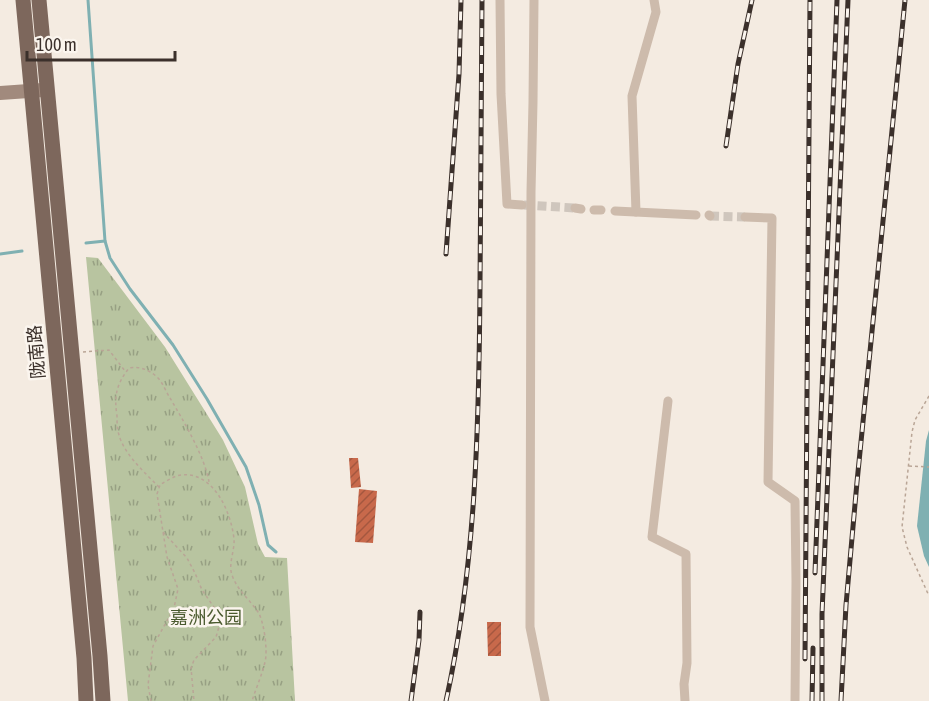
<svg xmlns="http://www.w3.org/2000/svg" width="929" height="701" font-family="'Asap Condensed','Noto Sans SC',sans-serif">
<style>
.park{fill:url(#park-tufts)}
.water{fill:#7fb0b2}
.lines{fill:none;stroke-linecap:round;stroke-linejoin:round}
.stream{stroke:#7fb0b2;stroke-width:3}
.building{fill:url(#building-hatch)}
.street-tunnel{stroke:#cfc6bd;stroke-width:9;stroke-dasharray:9 4.5;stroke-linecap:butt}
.path{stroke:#b9a596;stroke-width:1.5;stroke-dasharray:3 3;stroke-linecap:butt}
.street{stroke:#cdbbac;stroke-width:9}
.secondary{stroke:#a18a7d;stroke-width:14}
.primary{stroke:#7d675c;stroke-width:15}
.rail-casing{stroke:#3b302b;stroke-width:5}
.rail{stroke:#fbf5ee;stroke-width:3;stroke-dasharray:9;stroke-linecap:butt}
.labels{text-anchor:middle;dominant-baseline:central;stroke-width:5;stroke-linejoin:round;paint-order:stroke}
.street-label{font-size:18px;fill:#3b302b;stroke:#fbf5ee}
.park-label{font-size:18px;fill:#4a5a2e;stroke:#fbf5ee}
</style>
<defs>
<pattern id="park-tufts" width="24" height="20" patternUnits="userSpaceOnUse" patternTransform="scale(1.5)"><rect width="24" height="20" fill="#b8c4a0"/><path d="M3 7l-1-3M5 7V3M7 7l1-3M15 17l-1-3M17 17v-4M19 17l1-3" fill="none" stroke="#97a083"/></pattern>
<pattern id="building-hatch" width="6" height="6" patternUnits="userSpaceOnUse" patternTransform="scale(1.5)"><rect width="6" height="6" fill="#c8694b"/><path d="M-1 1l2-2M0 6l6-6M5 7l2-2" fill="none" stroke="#a4573f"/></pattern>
</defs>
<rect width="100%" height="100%" fill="#f4ebe1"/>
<polygon class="park" points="86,257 98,258 165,347 223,440 245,487 258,544 265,557 287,558 295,701 128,701"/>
<polygon class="water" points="929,430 929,567 924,556 917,526 926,441"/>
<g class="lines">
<g class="stream">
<polyline points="105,241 110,258 130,289 173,345 207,399 246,467 259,505 268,545 276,552"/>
<polyline points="86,243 105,241 88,0"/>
<polyline points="0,254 22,251"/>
</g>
</g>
<g class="building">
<polygon points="349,458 358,458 361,487 351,488"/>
<polygon points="359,489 377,491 373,543 355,542"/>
<polygon points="487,622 501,622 501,656 488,656"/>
</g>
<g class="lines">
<g class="street-tunnel">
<polyline points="524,205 575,208"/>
<polyline points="710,216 745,217"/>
</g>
<g class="path">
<polyline points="83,352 109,350 125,371"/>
<polyline points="929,396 915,420 912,432 902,527 907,547 929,596"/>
<polyline points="909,466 929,467"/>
<path d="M159 487C145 473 124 454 119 435 117 429 117 422 117 416 114 396 116 385 129 368 140 366 150 370 158 378 163 383 166 392 170 398 183 420 205 457 209 482"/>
<polyline points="163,532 187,558 195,573 202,590 218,613 220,623 216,637 194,660 191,668 194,701"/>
<path d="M151 701 148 685 153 646 174 608 178 589 167 557 157 494 160 485C166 481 174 476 181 475 213 471 231 511 234 539 235 550 228 564 232 575 237 590 250 600 258 612 264 621 268 651 265 662 262 675 256 688 252 701"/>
</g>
<g class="street">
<polyline points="500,0 501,94 507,204 522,205"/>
<polyline points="534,0 533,102 531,192 530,627 545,701"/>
<polyline points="575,208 581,209"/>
<polyline points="594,210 601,210"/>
<polyline points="615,211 696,215"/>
<polyline points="636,212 632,96 656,12 654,0"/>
<polyline points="709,215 710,216"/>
<polyline points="745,217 772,218 768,482 795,501 796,581 795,701"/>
<polyline points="668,401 652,537 686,554 687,663 684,684 685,701"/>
</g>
<polyline class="secondary" points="0,93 43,90"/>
<g class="primary">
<polyline points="23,0 84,658 86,701"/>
<polyline points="39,0 100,656 103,701"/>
</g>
<g class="rail-casing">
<g id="rail">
<polyline points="726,146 738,64 752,0"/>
<polyline points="446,254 459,74 461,0"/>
<polyline points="815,573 837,0"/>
<polyline points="805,659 810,0"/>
<polyline points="411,701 419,640 420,612"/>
<path d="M446 701C476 565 479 425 480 286 481 191 481 95 482 0"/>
<polyline points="812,701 813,648"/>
<polyline points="822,701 822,614 848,0"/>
<polyline points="841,701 846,605 857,482 905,0"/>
</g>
</g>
<use href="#rail" class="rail"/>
</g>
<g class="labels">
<g class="street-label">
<text transform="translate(36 352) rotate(-95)">陇南路</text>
</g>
<g class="park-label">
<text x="206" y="617">嘉洲公园</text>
</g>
</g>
<path d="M27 51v9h148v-9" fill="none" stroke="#3b302b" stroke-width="3"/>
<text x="36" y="51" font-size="18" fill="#3b302b" stroke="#fbf5ee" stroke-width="4.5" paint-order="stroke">100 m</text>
</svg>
